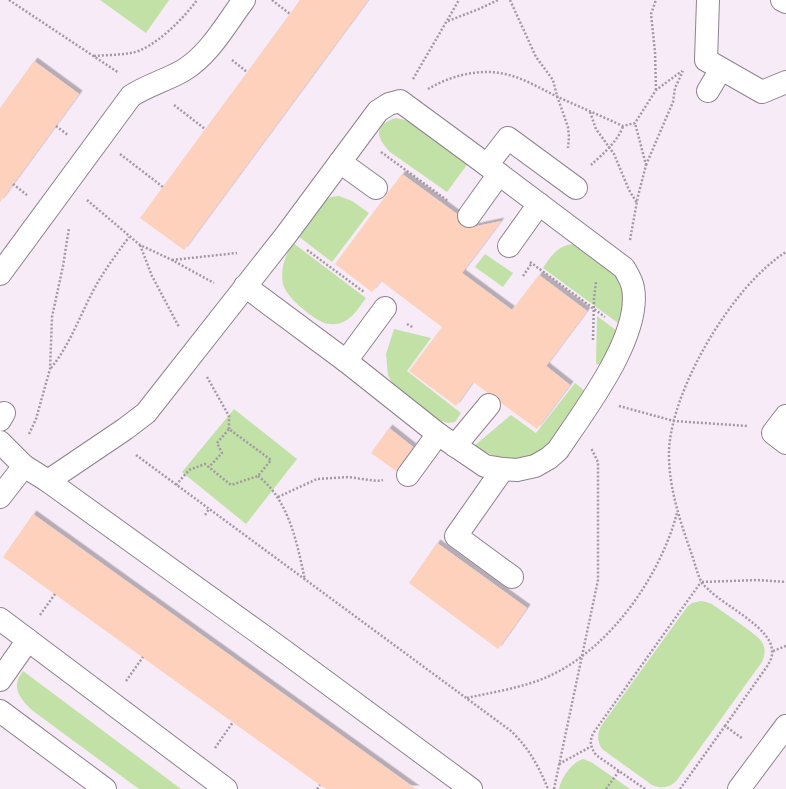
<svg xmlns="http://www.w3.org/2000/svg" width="786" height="789" font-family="'DejaVu Sans',sans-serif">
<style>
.green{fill:#c1e1a6}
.building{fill:#fed1bd;filter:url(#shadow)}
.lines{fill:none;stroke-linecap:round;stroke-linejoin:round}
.minor-casing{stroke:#8e838e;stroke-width:24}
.path{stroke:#a399a3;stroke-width:2.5;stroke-dasharray:2 2;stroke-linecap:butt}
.minor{stroke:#fff;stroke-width:22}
</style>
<defs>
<filter id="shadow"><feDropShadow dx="3.5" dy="-3.5" stdDeviation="0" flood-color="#0004"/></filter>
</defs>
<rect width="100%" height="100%" fill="#f8ebf8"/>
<g class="green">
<polygon points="100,0 169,0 146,33"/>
<path d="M395 118 405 120 415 123 469 162 447 192 390 152C376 137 373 126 395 118Z"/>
<polygon points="339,196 352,201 369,213 332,262 298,236 326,200 331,197"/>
<path d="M293 243 366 298C360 306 353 318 343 322 337 325 329 325 322 322 310 316 286 297 283 284 280 268 285 257 293 243Z"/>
<path d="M574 244C583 249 591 254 600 261 604 264 609 267 612 270 627 285 623 305 618 323L543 268C551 256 558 245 574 244Z"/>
<polygon points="485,254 513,273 503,287 475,267"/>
<polygon points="597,316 616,330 601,365 596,364"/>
<polygon points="394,329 431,338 407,371 461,413 455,422 448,423 434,419 395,389 388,375 386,354"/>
<path d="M575 383 585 391C554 437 537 483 474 446L511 415 536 433Z"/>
<polygon points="234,409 297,459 246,524 182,472"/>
<path d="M701 601 706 602 712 604C722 612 756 633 762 642 766 649 765 655 762 662L677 780C670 788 662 789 652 785L602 749C597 741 597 735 601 726L687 607 692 603Z"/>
<path d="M23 671 181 789H139L33 711C20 699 10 687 23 671Z"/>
<path d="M583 759 591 762 630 789H559C561 778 572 762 583 759Z"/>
</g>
<g class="building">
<polygon points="300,0 368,0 184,250 140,218"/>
<polygon points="34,61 79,94 0,202 0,108"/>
<polygon points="402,174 457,214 458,222 462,226 468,228 501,221 462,273 512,310 539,275 587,311 546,366 570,385 537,429 501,403 497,395 491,393 488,393 473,382 456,406 409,371 442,327 381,281 372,292 335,264"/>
<polygon points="389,428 413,447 396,471 371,453"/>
<polygon points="33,514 416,789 326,789 320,785 3,557"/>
<polygon points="437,543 527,608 498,649 409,583"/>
</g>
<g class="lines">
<g class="minor-casing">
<g id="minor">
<polyline points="708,0 706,60 762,92 786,82"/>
<polyline points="782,0 786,2"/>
<polyline points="708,91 721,69"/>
<polyline points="340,162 376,188"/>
<polyline points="487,165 508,138 576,188"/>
<polyline points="469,216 499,174"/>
<polyline points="509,246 539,204"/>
<path d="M0 274 131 96C148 85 167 80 184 70 210 54 226 24 244 0"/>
<polyline points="346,361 385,308"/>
<polyline points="786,416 773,433 786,443"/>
<polyline points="0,420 4,413"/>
<polyline points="0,442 24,466 48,481 284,651 471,789"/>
<polyline points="455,446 489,405"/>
<polyline points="503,469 456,536 512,577"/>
<polyline points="408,475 438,434"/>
<path d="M48 481 125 429 146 413 286 235 378 111 389 104 400 101 487 165 624 268C628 275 632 281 633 288 642 336 584 411 558 450L549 458 535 466 517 470 503 469 485 466 438 434 346 361 245 286"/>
<polyline points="0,497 24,466"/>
<polyline points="0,619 226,789"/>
<polyline points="0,680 28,640"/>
<polyline points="0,711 105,789"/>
<polyline points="739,789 786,726"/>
</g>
</g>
<g class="path">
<polyline points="9,0 119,73"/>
<polyline points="272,0 290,14"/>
<polyline points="510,0 536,57 553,80 557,96 568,127 569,137 568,148"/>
<polyline points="448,21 479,9 498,0"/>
<path d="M94 56C106 55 119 55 131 53 154 49 184 18 197 0"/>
<polyline points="232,60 247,72"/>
<polyline points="413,79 459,0"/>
<path d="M428 89C450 76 479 68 505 74 524 78 541 89 558 97 580 107 601 116 623 126L635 123 656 90 682 71"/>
<polyline points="656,90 655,52 651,14 656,0"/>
<polyline points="174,105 205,129"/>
<polyline points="590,112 596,129 614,154 629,190 637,203"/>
<polyline points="56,126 68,135"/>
<polyline points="381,152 448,201"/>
<polyline points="120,154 163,187"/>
<path d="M591 165C602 155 619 140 623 126"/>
<polyline points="646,165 673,102 675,88 683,71"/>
<polyline points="13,184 27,195"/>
<polyline points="87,200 140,245 172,260 214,283"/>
<polyline points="630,240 638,196 646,165 635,123"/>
<polyline points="140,245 152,276 179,327"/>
<polyline points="307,250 364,292"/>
<polyline points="172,260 237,253"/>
<polyline points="530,262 605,317"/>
<polyline points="523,276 532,263"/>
<polyline points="407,324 414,328"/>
<polyline points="593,340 594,298 596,282"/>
<path d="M51 368C69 346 79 318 92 293 102 273 116 255 129 237"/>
<polyline points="207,377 229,416 229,429"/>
<polyline points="619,406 674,421 748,426"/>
<polyline points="29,434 36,419 50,369 52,317 63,266 69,228"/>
<path d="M136 455 511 731C529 748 539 767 548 789"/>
<path d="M258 476C289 500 297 543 305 580"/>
<polyline points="176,485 189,470 205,464 231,485 258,476 271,460 229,429 217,443 222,453 209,467"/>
<polyline points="278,497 317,479 348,477 377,481 383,480"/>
<polyline points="205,515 209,509"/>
<polyline points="702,582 758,580 786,582"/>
<polyline points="40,615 55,594"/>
<polyline points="773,651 786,646"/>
<polyline points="126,681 143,657"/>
<path d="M467 698C493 692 522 688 547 677 609 650 660 577 677 513"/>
<path d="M725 726 768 665C770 661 773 656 772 651 772 628 725 606 709 590 706 587 702 584 701 581 697 573 695 564 692 555 680 521 668 486 669 450 672 388 733 285 786 252"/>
<polyline points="215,748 233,722"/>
<polyline points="559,764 590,747"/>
<polyline points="317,789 320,785"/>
<polyline points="554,789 598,580 598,462 591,448"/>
<polyline points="606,789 619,771"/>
<path d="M645 789 596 755C590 746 589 741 594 732L701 582"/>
<polyline points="680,789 725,726 743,739"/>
</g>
<use href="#minor" class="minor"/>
</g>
</svg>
